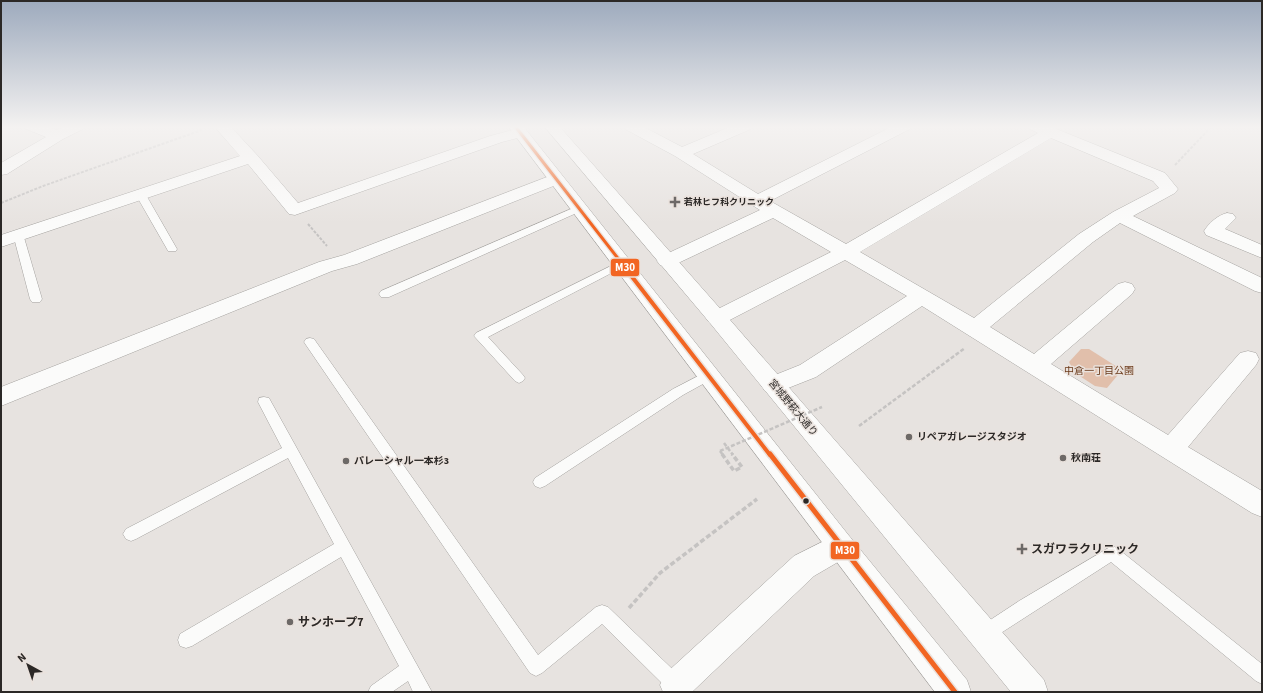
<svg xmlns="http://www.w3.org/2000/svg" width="1263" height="693" font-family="'Source Sans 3','Noto Sans JP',sans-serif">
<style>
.green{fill:#e1bfab}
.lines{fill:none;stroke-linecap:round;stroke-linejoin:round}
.service-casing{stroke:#a4a29f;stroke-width:1}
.minor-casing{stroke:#a4a29f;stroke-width:1}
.tertiary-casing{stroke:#a4a29f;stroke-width:1}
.path-far2{stroke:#c5c3c2;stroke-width:2;stroke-dasharray:3 1.5;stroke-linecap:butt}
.path-far1{stroke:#c5c3c2;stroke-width:2.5;stroke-dasharray:4 2;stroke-linecap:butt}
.path{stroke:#c5c3c2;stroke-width:3.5;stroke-dasharray:5 2.5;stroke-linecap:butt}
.service{fill:#fbfbfa;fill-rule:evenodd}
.minor{fill:#fbfbfa;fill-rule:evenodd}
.tertiary{fill:#fbfbfa;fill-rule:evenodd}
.path-bridge{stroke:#c5c3c2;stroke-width:2.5;stroke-dasharray:4 2;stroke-linecap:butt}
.bus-1-far2-casing{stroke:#eae2dd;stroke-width:5.5}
.bus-1-far1-casing{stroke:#eae2dd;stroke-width:7}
.bus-1-casing{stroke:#eae2dd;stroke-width:8}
.bus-1-far2{stroke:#f26522;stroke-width:3}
.bus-1-far1{stroke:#f26522;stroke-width:4}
.bus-1{stroke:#f26522;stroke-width:5}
.poi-dot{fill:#6d6967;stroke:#eae2dd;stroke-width:1.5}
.bus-dot{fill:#2b2826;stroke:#eae2dd;stroke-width:1.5}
.labels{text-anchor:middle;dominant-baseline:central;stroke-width:3;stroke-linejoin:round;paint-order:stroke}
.far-poi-label{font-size:9px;font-weight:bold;fill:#2b2826;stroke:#eae2dd;text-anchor:start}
.park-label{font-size:10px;fill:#693919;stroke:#eae2dd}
.street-label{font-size:10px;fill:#2b2826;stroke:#eae2dd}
.poi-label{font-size:10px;font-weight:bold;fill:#2b2826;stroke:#eae2dd;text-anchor:start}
.near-poi-label{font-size:12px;font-weight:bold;fill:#2b2826;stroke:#eae2dd;text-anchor:start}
.line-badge{stroke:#eae2dd;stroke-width:1.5}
.badge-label{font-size:11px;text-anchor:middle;font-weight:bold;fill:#fff}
</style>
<rect width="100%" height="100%" fill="#e7e3e0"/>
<polygon class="green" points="1081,349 1089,349 1122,370 1107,388 1095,386 1075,373 1069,362"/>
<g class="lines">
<g class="service-casing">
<g id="service">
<polygon points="141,192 146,195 177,249 176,251 168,251 167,249 136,195"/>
<polygon points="578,206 583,209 581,211 389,297 381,297 379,294 381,291"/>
<polygon points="18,231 23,234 42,299 40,302 32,302 30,299 13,234"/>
<polygon points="621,261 625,262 626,264 625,266 488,337 523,375 525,378 523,381 519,383 515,381 474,336 476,333"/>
<polygon points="310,338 314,339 538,655 596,607 602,605 608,607 690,686 693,692 671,692 602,624 542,673 536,676 530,673 306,345 304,342 306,339"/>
<polygon points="708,371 712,373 714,376 712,379 683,395 545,486 540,488 535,486 533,482 535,478 673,389"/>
<polygon points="264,397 269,398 432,692 413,692 408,681 392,692 368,692 371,686 399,666 341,557 192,646 186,648 180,646 178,640 180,634 334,544 288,458 136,539 131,541 126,539 123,534 126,529 282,448 258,402 259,398"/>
<polygon points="1112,546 1117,548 1262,664 1262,684 1256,681 1111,562 990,640 984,642 978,640 976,634 978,628 1019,601"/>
</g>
</g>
<g class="minor-casing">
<g id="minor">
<polygon points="24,126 45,126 57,130 66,126 85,126 83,129 63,139 7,174 1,175 1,163 46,137 26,129"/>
<polygon points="214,126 230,126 257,155 298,203 490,136 520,128 525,130 528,133 525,136 502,142 295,215 289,214 248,164 1,247 1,235 240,156"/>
<path d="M623 126H642L682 147 732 126H753L751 129 693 154 758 194 893 126H912L910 129 770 201 846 244 1038 133 1030 129 1028 126H1049L1165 173 1178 189 1175 193 1133 216 1262 278V293L1255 291 1120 223 1093 242 990 327 1034 354 1118 284 1125 282 1132 284 1135 289 1132 294 1051 364 1168 435 1240 353 1248 351 1256 353 1259 359 1256 365 1188 447 1262 491V517L1252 513 922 306 816 377 773 394 765 391 761 385 765 379 800 365 907 296 845 260 724 323 717 325 710 323 706 318 710 313 831 252 773 218 674 265 667 267 660 265 657 261 660 257 760 210 675 156 625 129ZM1051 138 1153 181 1159 188 1113 212 1079 234 974 318 860 252Z"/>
<polygon points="555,174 561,175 563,179 561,183 357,264 332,271 1,406 1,387 319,262 344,255"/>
<path d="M1227 213 1233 214 1236 218 1225 229 1262 245V258L1206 235 1204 231C1209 223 1218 215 1227 213Z"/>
<polygon points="840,533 850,537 854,546 850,555 814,576 692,692 663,692 660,685 665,674 794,556"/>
</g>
</g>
<g class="tertiary-casing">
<g id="tertiary">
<polygon points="508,126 523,126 850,537 967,680 971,692 935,692"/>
<polygon points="544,126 559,126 724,313 1044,680 1048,692 1011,692 710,323"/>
</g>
</g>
<g class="path-far2">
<polyline points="1175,165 1212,126"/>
<polyline points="1,203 43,186 202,130"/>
<polyline points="308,224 327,246"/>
</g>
<g class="path-far1">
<polyline points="859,426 965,348"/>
<polyline points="724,443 733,455"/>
<polyline points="720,451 723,455"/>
</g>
<g class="path">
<polyline points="722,454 734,471 742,467 732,454"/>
<polyline points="629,608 660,573 757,499"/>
</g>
<use href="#service" class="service"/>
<use href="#minor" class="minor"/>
<use href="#tertiary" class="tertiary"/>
<polyline class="path-bridge" points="720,451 822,407"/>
<g class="bus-1-far2-casing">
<polyline id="bus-1-far2" points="515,126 627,270"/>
</g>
<g class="bus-1-far1-casing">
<polyline id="bus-1-far1" points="626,269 770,455"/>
</g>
<g class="bus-1-casing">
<polyline id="bus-1" points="770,454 955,692"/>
</g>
<use href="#bus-1-far2" class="bus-1-far2"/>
<use href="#bus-1-far1" class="bus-1-far1"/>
<use href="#bus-1" class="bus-1"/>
</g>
<linearGradient id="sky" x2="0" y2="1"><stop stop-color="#9daabd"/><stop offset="0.57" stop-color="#f4f2f1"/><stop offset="1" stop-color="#f4f2f1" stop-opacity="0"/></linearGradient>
<rect width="1263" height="223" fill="url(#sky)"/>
<g class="poi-dot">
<path d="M673 196h4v4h4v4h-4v4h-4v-4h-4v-4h4z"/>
<circle cx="909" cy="437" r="4"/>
<circle cx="1063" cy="458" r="4"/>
<circle cx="346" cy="461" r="4"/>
<path d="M1020 543h4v4h4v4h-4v4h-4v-4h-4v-4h4z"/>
<circle cx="290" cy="622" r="4"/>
</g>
<circle class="bus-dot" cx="806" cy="501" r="3.5"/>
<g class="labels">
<g class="far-poi-label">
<text x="684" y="202">若林ヒフ科クリニック</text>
</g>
<g class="park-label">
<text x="1099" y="371">中倉一丁目公園</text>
</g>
<g class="street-label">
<text transform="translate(793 408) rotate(50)">宮城野萩大通り</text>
</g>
<g class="poi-label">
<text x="917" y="437">リペアガレージスタジオ</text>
<text x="1071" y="458">秋南荘</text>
<text x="354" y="461">パレーシャル一本杉3</text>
</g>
<g class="near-poi-label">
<text x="1031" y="549">スガワラクリニック</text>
<text x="298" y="622">サンホープ7</text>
</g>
</g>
<g class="line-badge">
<rect x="610" y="258" width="30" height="19" rx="4" fill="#f26522"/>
<rect x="830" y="541" width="30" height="19" rx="4" fill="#f26522"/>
</g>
<g class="badge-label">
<text x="625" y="271">M30</text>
<text x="845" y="554">M30</text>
</g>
<rect width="1263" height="693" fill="none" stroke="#2b2826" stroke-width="4"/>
<g transform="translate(28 665) rotate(320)" stroke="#eae2dd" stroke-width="3" paint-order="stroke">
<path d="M0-3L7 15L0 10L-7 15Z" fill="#2b2826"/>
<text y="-6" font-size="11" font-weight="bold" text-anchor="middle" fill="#2b2826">N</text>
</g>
</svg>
